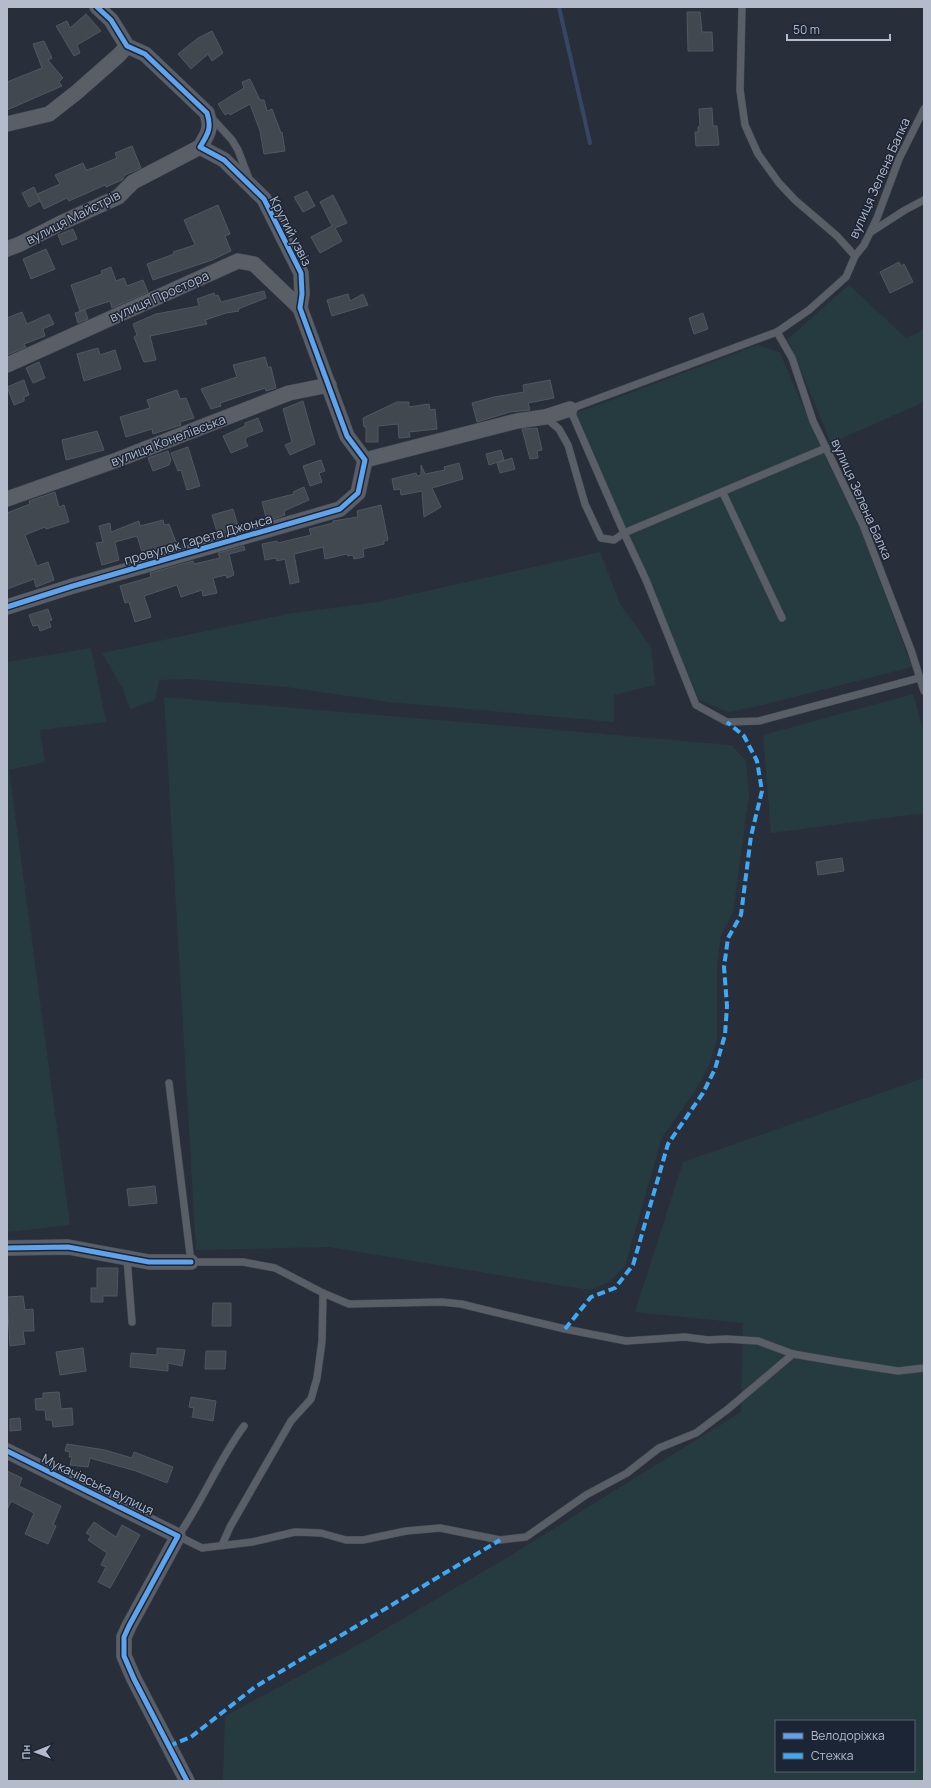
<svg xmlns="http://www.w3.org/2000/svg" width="931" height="1788" font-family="Manrope,sans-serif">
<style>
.green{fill:#263b40;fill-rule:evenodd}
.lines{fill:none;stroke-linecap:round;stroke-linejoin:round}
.stream{stroke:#354764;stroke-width:4}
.building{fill:#424850;stroke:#515761}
.service-casing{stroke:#464a52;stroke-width:8}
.minor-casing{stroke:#464a52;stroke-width:16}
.service{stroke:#5a5e67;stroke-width:7}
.minor{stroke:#5a5e67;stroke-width:15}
.quiet{stroke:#3fa9f5;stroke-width:4;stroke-dasharray:8 4;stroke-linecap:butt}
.cycleway-casing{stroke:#1c2535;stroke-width:8}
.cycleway{stroke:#60a3ed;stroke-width:5}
.labels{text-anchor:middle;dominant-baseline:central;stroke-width:3;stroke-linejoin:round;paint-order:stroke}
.street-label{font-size:13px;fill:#b4bbcb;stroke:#1c2535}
</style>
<rect width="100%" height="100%" fill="#292f3a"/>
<g class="green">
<polygon points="849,285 906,338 924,330 924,402 831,443 788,339"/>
<polygon points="758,345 780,353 823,452 860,528 912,667 754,707 728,712 699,700 576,413"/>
<polygon points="600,552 620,604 651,647 655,685 614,695 614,722 390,702 286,687 193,679 159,680 155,700 130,709 123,689 102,653 287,614 378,602"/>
<polygon points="91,648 106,722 40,730 45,762 9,770 70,1225 7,1232 7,662"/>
<polygon points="913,694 924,734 924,813 771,833 763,735"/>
<polygon points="164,697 731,745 746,761 749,795 733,912 721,935 717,965 717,1039 709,1065 695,1091 662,1137 625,1266 609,1282 590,1290 329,1247 196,1250"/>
<path d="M924 1078V1781H223L225 1716 358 1645 505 1559 741 1412 743 1323 635 1312 683 1162ZM776 1721H914V1771H776Z"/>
</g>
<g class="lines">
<polyline class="stream" points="559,7 590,143"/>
</g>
<g class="building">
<polygon points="687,12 700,12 702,32 712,32 713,51 688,51"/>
<polygon points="86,14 101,31 77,45 80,53 74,56 56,26 67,21 70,28"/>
<polygon points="212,31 223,53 212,61 208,54 191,69 178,54 198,38"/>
<polygon points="44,41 52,58 48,60 63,78 59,82 62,86 7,110 7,82 42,68 33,44"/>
<polygon points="250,79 260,100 264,100 267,111 272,109 281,133 282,132 285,151 264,154 260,131 250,104 230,115 229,113 225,115 218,104 244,88 242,82"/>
<polygon points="712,108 713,126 717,126 719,145 696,146 695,132 698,132 698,127 700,126 699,109"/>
<polygon points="132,146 141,168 125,175 122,180 106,187 105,185 69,201 67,198 44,209 37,194 60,184 55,175 83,163 86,170 93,168 117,158 115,153"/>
<polygon points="34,187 40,201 29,207 22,193"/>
<polygon points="307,191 315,206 303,212 294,197"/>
<polygon points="333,195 347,223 335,228 342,241 320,253 311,237 332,226 320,202"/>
<polygon points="218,205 230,234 225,236 231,251 212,260 153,280 147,264 174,254 173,252 195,245 184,220"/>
<polygon points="73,229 77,239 62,245 58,235"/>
<polygon points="46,249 55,269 31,279 23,259"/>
<polygon points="899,262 901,266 904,264 913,282 890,293 880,272"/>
<polygon points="111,267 116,281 124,278 127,286 143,280 148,292 112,308 110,301 80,311 71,285 102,274 101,271"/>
<polygon points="264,291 266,298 238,309 239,311 226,313 205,320 207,324 150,336 156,360 144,362 134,337 137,335 133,324 156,314 199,306 197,299 214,293 215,296 218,295 221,302"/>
<polygon points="348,294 350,301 363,294 368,305 332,316 327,300"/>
<polygon points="85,310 88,319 78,323 75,313"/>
<polygon points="22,312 27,324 49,314 54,324 43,329 45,336 24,344 26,347 7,355 7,318"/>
<polygon points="703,313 708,329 694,334 689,318"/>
<polygon points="98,348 100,355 115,350 121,369 84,381 77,354"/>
<polygon points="265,357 268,367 271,367 276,388 266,391 265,388 220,403 221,406 211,409 201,389 237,377 233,365"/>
<polygon points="39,362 45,378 33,383 26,368"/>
<polygon points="24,380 29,395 24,397 24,401 14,405 7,387"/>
<polygon points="550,380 554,398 528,403 530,410 510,412 477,422 472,403 494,397 524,392 523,385"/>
<polygon points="177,390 180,399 186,398 194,418 180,422 181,425 153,434 152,429 126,437 120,417 150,408 147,400"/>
<polygon points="303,401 315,444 290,455 285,445 292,442 283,409"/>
<polygon points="397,402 409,402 409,407 429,404 430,410 435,409 437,429 409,432 410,437 399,438 398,424 378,426 378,442 366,442 366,427 364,427 363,418"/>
<polygon points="258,418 263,431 247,437 245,440 248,446 231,453 223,436 245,426 245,423"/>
<polygon points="537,428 542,450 537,451 538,458 530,459 522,429"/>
<polygon points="97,431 104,450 66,460 62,440"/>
<polygon points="188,447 200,486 187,490 181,470 178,471 171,453"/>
<polygon points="501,450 504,460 489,465 486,454"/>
<polygon points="168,451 171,460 169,465 153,471 148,458"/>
<polygon points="512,458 515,469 500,473 497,463"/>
<polygon points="321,460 325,471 319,473 322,482 310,486 303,466"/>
<polygon points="459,463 463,479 432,488 441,507 424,517 422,491 401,495 400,489 394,490 392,479 416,473 417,476 421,475 421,465 425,474 445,470 444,467"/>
<polygon points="304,487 309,500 284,511 285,515 267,521 262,502 294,494 293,492"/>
<polygon points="55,492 59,507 64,505 69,522 46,529 45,527 25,535 37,566 48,562 54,580 36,587 34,579 7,589 7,513 30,504 29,501"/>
<polygon points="381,505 388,540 384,541 384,544 363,549 364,557 354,559 353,555 348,556 347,554 325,559 323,547 294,554 299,582 290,584 285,559 277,561 276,558 265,560 262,544 277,541 278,543 311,535 309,529 333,523 333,521 358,517 357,511"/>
<polygon points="233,509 239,529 212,536 211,534 217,532 212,515"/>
<polygon points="163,520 164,525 169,524 176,542 178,542 179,546 144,556 143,555 137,536 115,542 119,560 102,565 96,543 103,542 99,526 110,523 111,532 139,521 140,526"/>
<polygon points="244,546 245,550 229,554 234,575 227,578 226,575 213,578 217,593 203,596 202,590 181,597 177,585 144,596 151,617 135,622 129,602 125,603 120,586 151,577 150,573 193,561 194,564 220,558 218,553"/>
<polygon points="48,609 52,620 49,621 51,627 40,631 38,625 33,626 29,615"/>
<polygon points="842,858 844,871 818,875 816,862"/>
<polygon points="155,1186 157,1203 129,1206 127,1189"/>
<polygon points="97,1268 118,1268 117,1296 103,1296 103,1302 91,1302 91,1288 97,1288"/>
<polygon points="23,1296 25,1310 33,1309 34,1331 23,1331 25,1344 10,1346 7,1297"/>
<polygon points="213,1303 231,1303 231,1326 212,1326"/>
<polygon points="83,1348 86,1371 60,1375 56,1352"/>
<polygon points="157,1348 185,1350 182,1366 168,1363 168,1371 130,1367 131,1353 157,1355"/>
<polygon points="206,1351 226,1351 225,1369 205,1369"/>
<polygon points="59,1392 61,1409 72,1408 73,1425 53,1427 52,1420 46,1420 45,1410 36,1410 35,1399 43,1398 43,1393"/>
<polygon points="191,1397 216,1401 213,1421 192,1417 194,1408 189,1407"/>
<polygon points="20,1418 21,1430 10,1431 10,1419"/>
<polygon points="67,1444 105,1450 132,1458 134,1452 173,1467 167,1483 136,1471 90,1458 88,1467 70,1465 72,1457 69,1457 70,1452 65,1451"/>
<polygon points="7,1471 22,1478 19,1486 61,1506 53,1525 56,1526 48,1544 25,1534 34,1513 11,1501 7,1510"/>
<polygon points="94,1522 116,1537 122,1525 140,1535 110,1588 98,1582 106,1567 101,1565 107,1553 88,1540 91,1536 86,1533"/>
</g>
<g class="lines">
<g class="service-casing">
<g id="service">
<polyline points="742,7 740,90 745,125 758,154 779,183 795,200 837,236 855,256"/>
<polyline points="210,116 232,140 238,150 249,179"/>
<polyline points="871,232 905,210 924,200"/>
<polyline points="777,332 792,358 813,421 863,525 911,650 924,691"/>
<polyline points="545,417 559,429 568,445 585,504 601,538 614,540 624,533 826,448"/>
<polyline points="723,493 782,618"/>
<polyline points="919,678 759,721 727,722 696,705 646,580 624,533 570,409 777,332 809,310 846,277 855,256 864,245 877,218 899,159 924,109"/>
<polyline points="169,1083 191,1262 243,1262 275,1268 323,1293 349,1304 442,1302 461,1304 565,1329 626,1341 685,1337 708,1340 726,1339 758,1341 793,1354 840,1362 898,1371 924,1368"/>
<polyline points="127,1258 132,1322"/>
<path d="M244 1426C218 1461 203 1501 178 1536L202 1548 252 1542 295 1532 321 1533 346 1540H363L406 1531 440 1528 500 1540 526 1537 586 1495 627 1473 659 1448 696 1433 728 1409 793 1354"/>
<polyline points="222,1545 230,1527 291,1421 311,1399 317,1378 322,1341 323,1293"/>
</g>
</g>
<g class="minor-casing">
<g id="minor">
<path d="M97 7 111 20 127 46 145 54 207 113C212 128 208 134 200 147L224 160 264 199 301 273 302 294 300 308 347 436 365 460"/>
<polyline points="7,124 49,114 77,92 119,55 127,46"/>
<polyline points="7,249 20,244 63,222 118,197 133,182 200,147"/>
<polyline points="7,365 238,261 254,264 300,308"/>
<polyline points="365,460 517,421 545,417 570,409"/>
<polyline points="7,499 117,460 289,393 329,385"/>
<polyline points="7,607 73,586 340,509 358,493 365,460"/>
<polyline points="7,1248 68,1247 149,1262 191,1262"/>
<polyline points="7,1451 178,1536 129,1626 124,1637 124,1656 134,1679 187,1781"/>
</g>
</g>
<use href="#service" class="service"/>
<use href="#minor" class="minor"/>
<g class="quiet">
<polyline points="565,1329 591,1297 615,1288 633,1265 668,1144 703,1093 715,1069 725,1035 727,1006 724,967 728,938 741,915 751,836 762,791 757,761 744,736 727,722"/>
<polyline points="169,1746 191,1737 255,1687 500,1540"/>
</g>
<g class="cycleway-casing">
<g id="cycleway">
<path d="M7 607 73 586 340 509 358 493 365 460 347 436 300 308 302 294 301 273 264 199 224 160 200 147C208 134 212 128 207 113L145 54 127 46 111 20 97 7"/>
<polyline points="7,1248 68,1247 149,1262 191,1262"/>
<polyline points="7,1451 178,1536 129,1626 124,1637 124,1656 134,1679 187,1781"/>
</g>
</g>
<use href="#cycleway" class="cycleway"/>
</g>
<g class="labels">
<g class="street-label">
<text transform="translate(879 178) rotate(-66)">вулиця Зелена Балка</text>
<text transform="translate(73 217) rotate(-27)">вулиця Майстрів</text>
<text transform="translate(291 231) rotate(63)">Крутий узвіз</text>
<text transform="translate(159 296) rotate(-24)">вулиця Простора</text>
<text transform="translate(168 440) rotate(-21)">вулиця Конелівська</text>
<text transform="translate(862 499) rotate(66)">вулиця Зелена Балка</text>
<text transform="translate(198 539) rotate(-16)">провулок Гарета Джонса</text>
<text transform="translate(98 1484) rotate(26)">Мукачівська вулиця</text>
</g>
</g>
<rect width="931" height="1788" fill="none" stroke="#b4bbcb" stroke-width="16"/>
<rect x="775" y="1720" width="140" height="52" fill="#1c2535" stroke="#596171"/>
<rect x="783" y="1733" width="20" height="6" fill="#60a3ed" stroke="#596171"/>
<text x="811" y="1740" font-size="12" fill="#b4bbcb">Велодоріжка</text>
<rect x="783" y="1753" width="20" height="6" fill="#3fa9f5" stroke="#596171"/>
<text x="811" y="1760" font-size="12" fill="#b4bbcb">Стежка</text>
<g transform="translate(36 1752) rotate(269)" stroke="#1c2535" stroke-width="3" paint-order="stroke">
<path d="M0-3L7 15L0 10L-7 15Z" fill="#b4bbcb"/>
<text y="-6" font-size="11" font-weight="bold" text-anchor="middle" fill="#b4bbcb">Пн</text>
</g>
<path d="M787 34v6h103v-6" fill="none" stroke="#b4bbcb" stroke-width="2"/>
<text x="793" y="34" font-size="12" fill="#b4bbcb" stroke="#1c2535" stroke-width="3" paint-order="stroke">50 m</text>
</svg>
